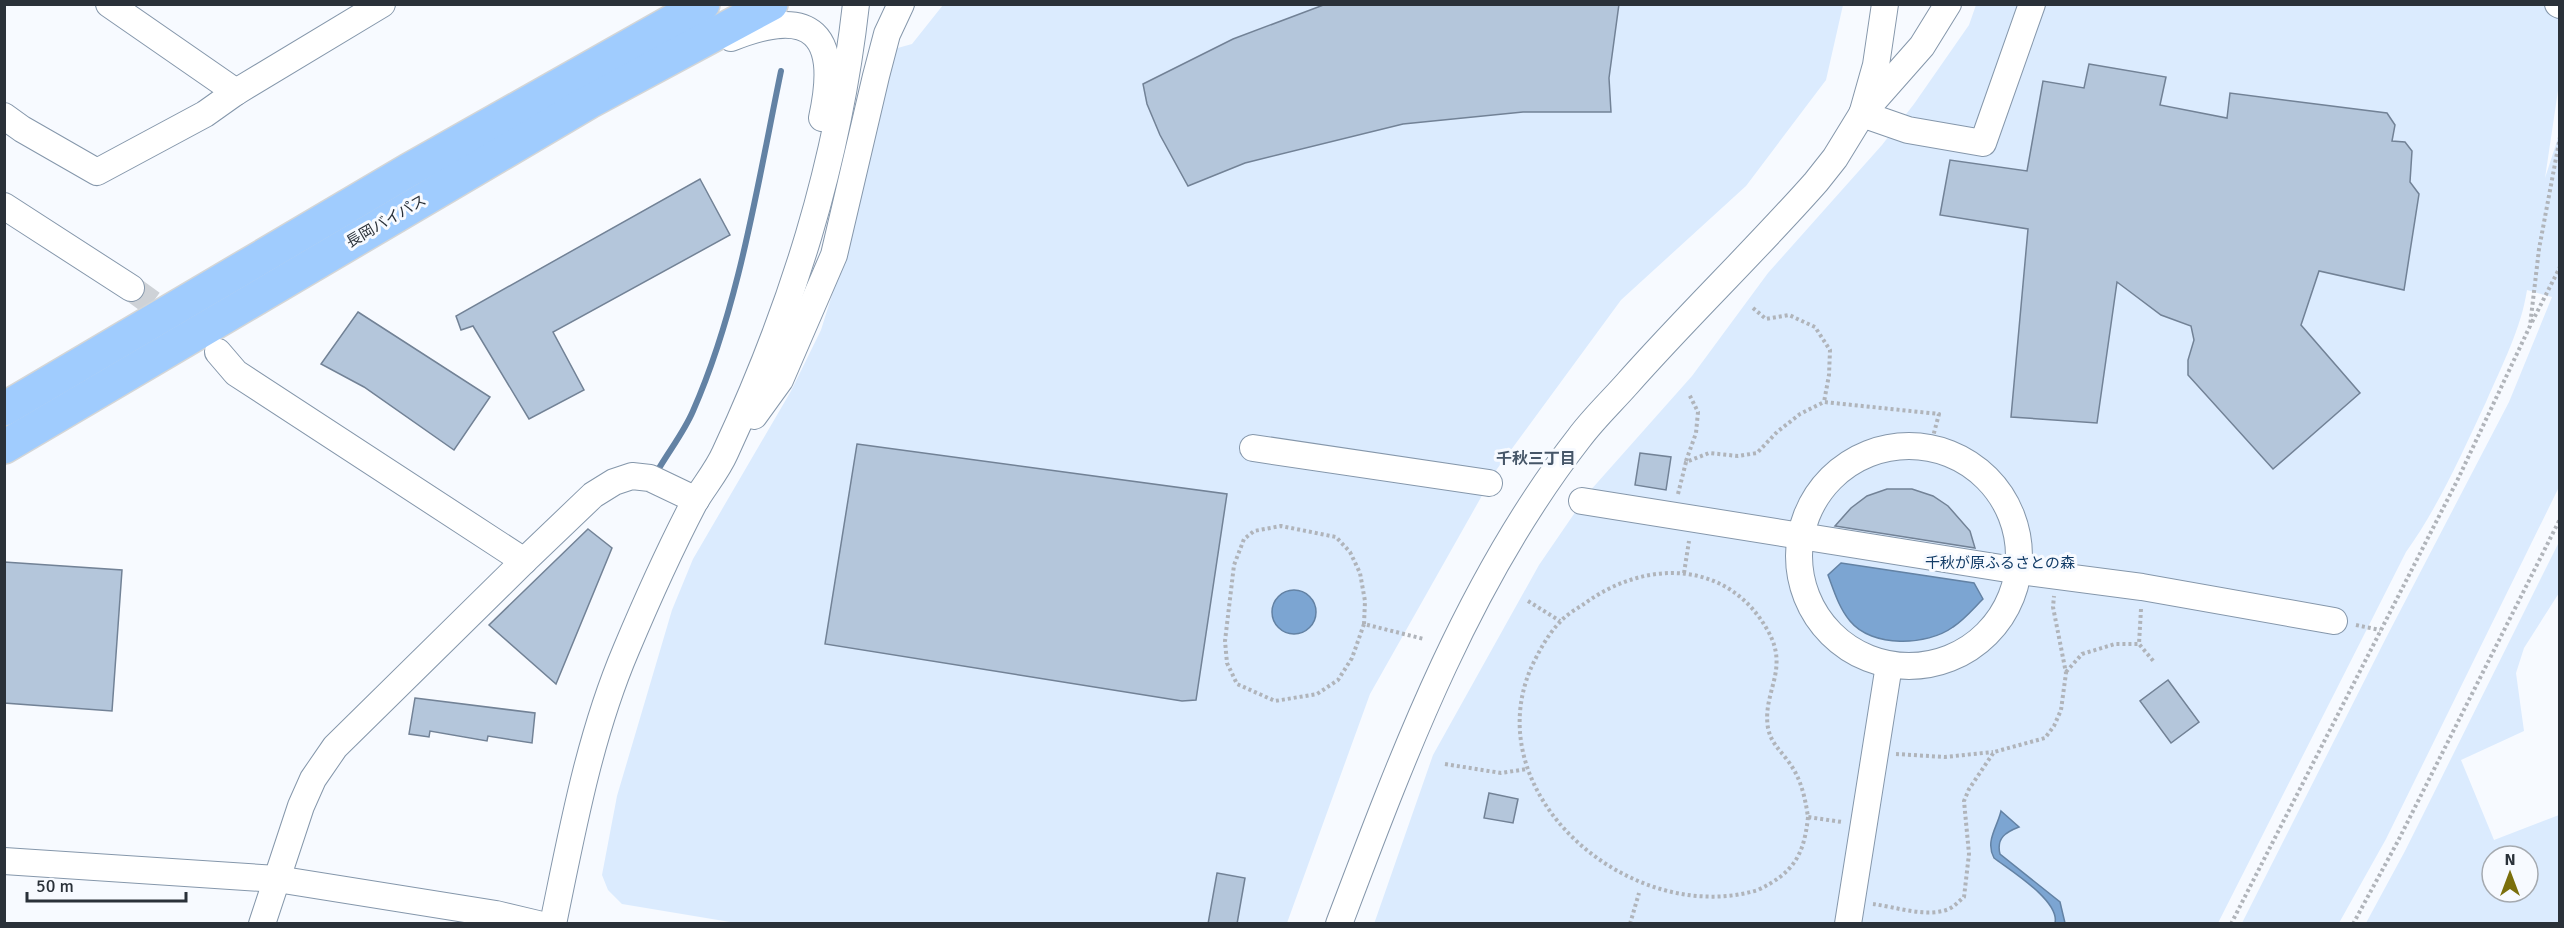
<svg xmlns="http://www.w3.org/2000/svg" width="2564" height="928" font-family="Signika,'Noto Sans JP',sans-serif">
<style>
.green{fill:#dbebfe;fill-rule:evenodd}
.water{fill:#7ca5d2;stroke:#6382a4;stroke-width:1.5}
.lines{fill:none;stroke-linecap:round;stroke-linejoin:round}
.stream{stroke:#6382a4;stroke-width:6}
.building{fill:#b4c6db;stroke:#728296;stroke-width:1.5}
.minor-tunnel{stroke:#ced2d7;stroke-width:26;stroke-dasharray:26 13;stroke-linecap:butt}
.minor-casing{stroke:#8597ab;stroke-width:28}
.highway-casing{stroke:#d4d6d7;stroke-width:36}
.path{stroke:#b0b4ba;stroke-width:4;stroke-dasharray:3 3;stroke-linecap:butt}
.minor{stroke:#fff;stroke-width:26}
.highway{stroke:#a0ccfe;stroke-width:33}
.labels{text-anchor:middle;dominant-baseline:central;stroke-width:6;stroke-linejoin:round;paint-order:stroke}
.street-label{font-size:15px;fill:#2a3139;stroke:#f7faff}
.park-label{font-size:15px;fill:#113b66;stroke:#f7faff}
.neighbourhood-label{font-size:16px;font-weight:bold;fill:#465668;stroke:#f7faff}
</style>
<rect width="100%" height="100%" fill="#f7faff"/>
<g class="green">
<polygon points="943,5 1843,5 1826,80 1746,186 1621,300 1497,469 1370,694 1287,923 736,923 622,904 608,890 602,875 617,796 672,610 693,559 791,391 821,330 847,247 879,123 894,49 912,44"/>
<path d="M1976 5H2559V84L2545 178 2559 135V487L2386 839 2339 923H2242L2386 638 2509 402 2552 297 2527 290C2521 329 2502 365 2486 402 2462 453 2439 506 2406 552L2218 923 1374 924 1433 755 1539 565 1589 492 1692 376 1768 273 1882 145 1914 104 1969 25Z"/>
<path d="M2559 542V593L2524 648 2516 673 2524 731 2461 760 2494 840 2559 815V923H2366L2405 851ZM2492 856H2528V892H2492Z"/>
</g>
<g class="water">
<path d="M1841 563 1974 583 1983 599C1974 608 1964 620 1953 627 1927 646 1872 648 1850 621 1839 608 1834 591 1828 575Z"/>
<circle cx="1294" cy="612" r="22"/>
<path d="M2001 811 2019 827C2006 832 1996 838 2000 854L2060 902 2065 923H2055C2060 901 2011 871 1994 858 1985 841 1997 828 2001 811Z"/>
</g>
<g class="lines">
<path class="stream" d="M658 470C669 451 684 432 693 411 739 307 758 182 781 71"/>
</g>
<g class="building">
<polygon points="1326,4 1619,4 1609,78 1611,112 1523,112 1403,124 1245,163 1188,186 1160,135 1147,104 1143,84 1233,39"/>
<polygon points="2089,64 2166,77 2160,105 2227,118 2230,93 2387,113 2395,125 2392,141 2405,142 2412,151 2410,182 2419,194 2404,290 2319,271 2301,325 2360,393 2273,469 2188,375 2188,360 2194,340 2191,326 2161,315 2117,282 2097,423 2011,417 2028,229 1940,215 1950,160 2027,171 2043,81 2084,88"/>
<polygon points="700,179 730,235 553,332 584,390 529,419 473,326 461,330 456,316"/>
<polygon points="358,312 490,397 454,450 364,387 321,364"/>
<polygon points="857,444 1227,494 1196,700 1182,701 825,644"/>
<polygon points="1640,453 1671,457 1666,490 1635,485"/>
<polygon points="1887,489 1912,489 1933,496 1948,506 1970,531 1975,548 1835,526 1851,508 1867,496"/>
<polygon points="588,529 612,548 556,684 489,625"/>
<polygon points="4,562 122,570 112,711 4,703"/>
<polygon points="2168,680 2199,722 2171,743 2140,701"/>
<polygon points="415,698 535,713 532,743 488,736 487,741 430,731 429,737 409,734"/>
<polygon points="1489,793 1518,799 1513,823 1484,818"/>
<polygon points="1217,873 1245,878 1237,924 1208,924"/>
</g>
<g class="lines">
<polyline class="minor-tunnel" points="131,288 179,323"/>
<g class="minor-casing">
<g id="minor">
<polyline points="109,4 236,92"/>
<polyline points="2558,4 2560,5"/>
<path d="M731 38C813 5 840 35 822 118"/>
<polyline points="1863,111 1876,65 1885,4"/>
<polyline points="1862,114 1908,130 1983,143 2032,4"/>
<polyline points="4,116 22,129 97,172 205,114 236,92 382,4"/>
<polyline points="4,206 131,288"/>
<polyline points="218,352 236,373 524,561"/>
<polyline points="754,416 780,380 834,255 876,76 887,34 901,4"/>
<circle cx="1909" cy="556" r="110"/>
<polyline points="1253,448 1489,483"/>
<polyline points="1582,501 2020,571 2142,587 2334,621"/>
<polyline points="4,861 277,879 496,914 538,924"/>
<polyline points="262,924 301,806 313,779 335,747 524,561 593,495 614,482 632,476 650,478 696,500"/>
<path d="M553 924C572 832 589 737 626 650 647 600 669 551 694 503 704 486 717 471 725 453 792 309 838 164 856 4"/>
<path d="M1339 924C1403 755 1467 582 1579 438 1593 419 1611 402 1627 384 1688 315 1755 251 1816 182L1835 158 1862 114 1922 46 1948 4"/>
<polyline points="1848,924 1889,665"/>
</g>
</g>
<g class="highway-casing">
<g id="highway">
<polyline points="4,409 409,170 703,4"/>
<polyline points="4,447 589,102 771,4"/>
</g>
</g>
<g class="path">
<polyline points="1753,308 1766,319 1789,315 1815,327 1830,350 1829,375 1824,402"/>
<polyline points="2532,322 2560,267"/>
<polyline points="1686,461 1696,433 1698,412 1689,394"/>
<polyline points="1678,494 1686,462 1709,453 1738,456 1757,453 1777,432 1800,414 1824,402 1939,414 1930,448"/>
<polyline points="1684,573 1689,541"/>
<polyline points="1528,601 1560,621"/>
<polyline points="2141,609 2139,644 2155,663"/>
<polyline points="1364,624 1352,658 1338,680 1317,694 1275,701 1237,684 1227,663 1225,641 1234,565 1244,539 1254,531 1281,526 1336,537 1350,552 1360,573 1365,601 1364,624 1424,639"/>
<polyline points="2356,625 2380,630"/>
<polyline points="2066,672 2082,654 2115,644 2139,644"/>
<polyline points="1896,754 1945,757 1993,752"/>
<polyline points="1445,764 1501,773 1527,769"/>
<path d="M1808 817C1804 856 1793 873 1758 890 1632 928 1476 796 1531 668 1538 653 1548 634 1560 622 1566 615 1576 609 1584 604 1645 559 1728 559 1768 631 1790 670 1762 692 1768 728 1771 743 1780 750 1788 761 1801 778 1805 797 1808 817L1842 822"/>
<path d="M1873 904C1896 907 1927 918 1949 909 1955 906 1959 901 1964 897L1969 854 1964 801 1969 789 1994 752 2045 738 2054 726 2061 710 2066 673 2053 607 2054 596"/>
<polyline points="1630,924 1639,893"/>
<polyline points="2231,924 2458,479 2530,326 2539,249 2560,137"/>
<polyline points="2353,924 2398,841 2560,519"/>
</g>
<use href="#minor" class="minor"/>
<use href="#highway" class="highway"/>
</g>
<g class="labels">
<g class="street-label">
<text transform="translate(386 221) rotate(-30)">長岡バイパス</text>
</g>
<g class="park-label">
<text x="2000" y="563">千秋が原ふるさとの森</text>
</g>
<g class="neighbourhood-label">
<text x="1536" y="459">千秋三丁目</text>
</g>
</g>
<rect width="2564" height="928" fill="none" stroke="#2a3139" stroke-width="12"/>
<g transform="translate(2510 874)"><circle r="28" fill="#f7faff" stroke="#a5aab0" stroke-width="1.5"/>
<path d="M0-4.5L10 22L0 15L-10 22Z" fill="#7a6f0c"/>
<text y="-9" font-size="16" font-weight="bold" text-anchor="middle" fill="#2a3139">N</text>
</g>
<path d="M27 892v9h159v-9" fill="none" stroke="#2a3139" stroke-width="3"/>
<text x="36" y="892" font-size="18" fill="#2a3139" stroke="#f7faff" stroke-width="4.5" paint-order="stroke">50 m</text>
</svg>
